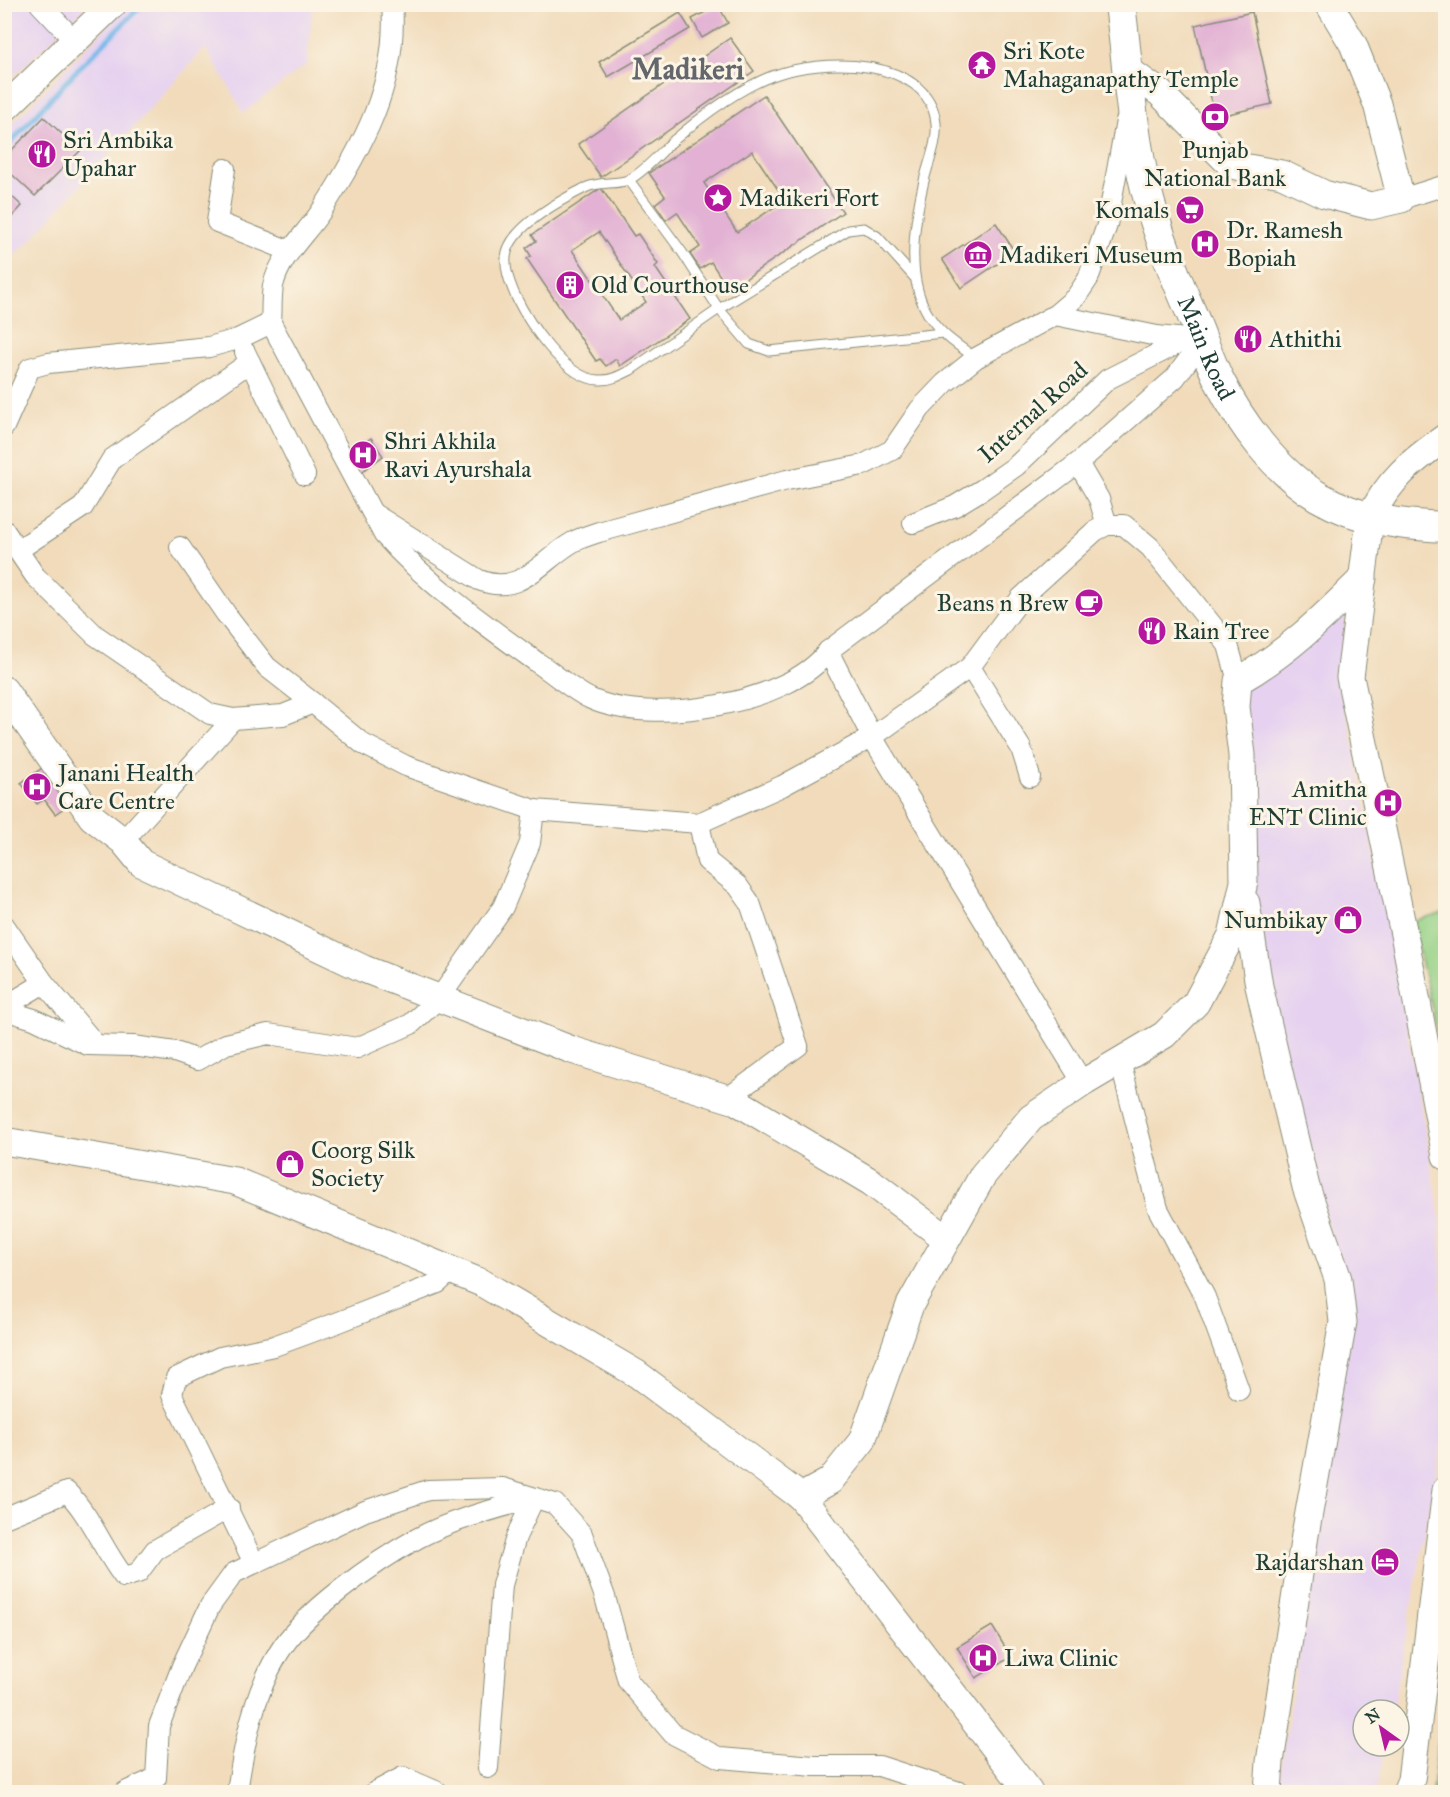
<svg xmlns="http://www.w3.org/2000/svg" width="1450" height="1797" font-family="'IM FELL Great Primer',serif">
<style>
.built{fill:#e6d2f0}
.green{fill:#95d186;stroke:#5a875d;stroke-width:1.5}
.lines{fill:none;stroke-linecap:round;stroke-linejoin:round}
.stream{stroke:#72b8e9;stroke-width:5}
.building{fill:#e2b1d4;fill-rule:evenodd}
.lane-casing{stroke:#888c78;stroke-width:11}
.street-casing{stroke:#888c78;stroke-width:22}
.secondary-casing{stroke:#888c78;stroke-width:29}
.primary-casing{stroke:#888c78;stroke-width:32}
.lane{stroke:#fff;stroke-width:9}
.street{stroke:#fff;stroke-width:20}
.secondary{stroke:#fff;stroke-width:27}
.primary{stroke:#fff;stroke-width:30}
.labels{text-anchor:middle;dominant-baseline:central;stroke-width:6;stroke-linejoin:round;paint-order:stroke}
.poi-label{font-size:24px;fill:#1f3d34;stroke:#fcf5e5;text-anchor:start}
.street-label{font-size:24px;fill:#1f3d34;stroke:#fcf5e5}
.district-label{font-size:30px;font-weight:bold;fill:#63666c;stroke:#fcf5e5}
</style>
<rect width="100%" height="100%" fill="#fcf5e5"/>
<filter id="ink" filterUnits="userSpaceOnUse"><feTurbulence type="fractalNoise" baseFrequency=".0167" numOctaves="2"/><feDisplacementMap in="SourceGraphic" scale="12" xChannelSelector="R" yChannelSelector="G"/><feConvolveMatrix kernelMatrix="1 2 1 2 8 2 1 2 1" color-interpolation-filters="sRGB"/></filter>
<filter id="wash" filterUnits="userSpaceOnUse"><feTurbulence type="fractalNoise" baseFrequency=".008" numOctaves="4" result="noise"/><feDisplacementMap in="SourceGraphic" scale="24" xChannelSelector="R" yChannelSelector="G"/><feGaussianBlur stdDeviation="1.35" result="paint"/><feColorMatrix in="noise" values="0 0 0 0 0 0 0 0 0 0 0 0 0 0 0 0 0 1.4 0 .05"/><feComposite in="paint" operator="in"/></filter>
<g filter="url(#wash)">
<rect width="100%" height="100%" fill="#f1dbbb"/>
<g class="built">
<polygon points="5,5 88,5 5,84"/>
<polygon points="128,5 313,5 307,64 243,113 229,86 205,48 31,240 5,264 5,131"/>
<polygon points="1347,603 1340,677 1392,944 1440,1215 1444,1430 1392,1710 1363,1710 1363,1746 1385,1746 1376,1792 1277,1792 1352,1321 1266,982 1251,871 1243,686"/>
</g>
<g class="green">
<polygon points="1445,912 1445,1079 1433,1012 1412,921"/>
<polygon points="1445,1674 1445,1792 1432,1792"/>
</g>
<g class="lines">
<polyline class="stream" points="4,150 75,72 143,4"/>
</g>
<g id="blocks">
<g class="building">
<polygon points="718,5 728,23 702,38 692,19"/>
<polygon points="1252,12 1272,104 1215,117 1195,25"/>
<polygon points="680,13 690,29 608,77 599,62"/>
<polygon points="730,38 754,71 601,177 578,144"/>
<path d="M764 95 843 212 729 290 711 262 700 269 690 254 700 247 677 212 666 220 655 204 665 196 649 173ZM752 151 785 200 737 232 704 183Z"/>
<polygon points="44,117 80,151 35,196 4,167 4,158"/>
<path d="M601 188 634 236 638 234 658 264 655 267 690 319 620 366 616 359 606 366 600 359 596 361 527 259 531 256 526 248 536 241 532 235ZM599 232 646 302 619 320 572 250Z"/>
<polygon points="4,189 22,206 4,225"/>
<polygon points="996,223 1015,252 961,288 942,259"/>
<polygon points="371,438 383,456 360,473 348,454"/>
<polygon points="45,766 71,803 55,814 44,799 37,804 21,783"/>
<polygon points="992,1626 1011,1657 976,1678 957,1647"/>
</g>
</g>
</g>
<g filter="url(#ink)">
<use href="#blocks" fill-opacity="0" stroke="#888c78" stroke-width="1.5"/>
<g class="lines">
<g class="lane-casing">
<g id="lane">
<polyline points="629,180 682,252 719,309 848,230 864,228 877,236 914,277"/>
<path d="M943 333 769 351 749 344 719 309 631 370C621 375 610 381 599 380 565 379 528 322 515 295 510 283 503 266 507 252 514 225 561 200 585 188 599 181 615 185 628 180 641 175 662 151 673 141 701 117 738 89 772 76 819 58 929 55 936 123 938 142 928 163 924 181 914 223 904 283 932 320 943 336 960 347 976 358"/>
</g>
</g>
<g class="street-casing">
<g id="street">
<polyline points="40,4 76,42"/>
<path d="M392 4C399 83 361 150 320 213 304 236 279 258 273 286 271 298 272 311 271 323L384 535C428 585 484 624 538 663 555 674 572 690 591 699 650 726 789 705 828 651L1078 463 1175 378 1203 340"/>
<polyline points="225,169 217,222 290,251"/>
<polyline points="1401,199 1446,185"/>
<polyline points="1055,315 1157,336 1186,339"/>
<polyline points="245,352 305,475"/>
<polyline points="4,427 30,368 48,363 209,347 238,339 271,323"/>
<polyline points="1078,463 1099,499 1107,525"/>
<path d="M374 514 479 580C521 597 541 560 573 542 580 538 590 535 599 532L787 480 863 465 892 450 920 409 945 383 976 358 1055 315 1076 297 1088 279 1107 225 1126 121"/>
<polyline points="913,523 955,506 983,489 1016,466 1108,379 1187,339"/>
<polyline points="4,530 35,576 95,635 210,714 233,719 283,715 313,703 363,744 406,766 534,810"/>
<polyline points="180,547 226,614 267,667 313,703"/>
<polyline points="18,550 83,507 112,459 250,362"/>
<polyline points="828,651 872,737 1083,1083"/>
<polyline points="970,667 1021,748 1030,777"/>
<polyline points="699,823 707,861 738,886 750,903 798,1046 729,1097"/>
<polyline points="123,841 233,719"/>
<polyline points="4,925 44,983 4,1007"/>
<polyline points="44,983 96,1045"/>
<polyline points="4,1010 34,1019 88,1045 133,1046 175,1052 198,1060 226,1044 268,1034 357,1048 411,1024 441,996 503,907 530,843 534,810 699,823 782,786 872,737 970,667 1021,598 1095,531 1107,525 1124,525 1150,547 1228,645 1238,681"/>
<polyline points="1120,1061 1158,1209 1205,1297 1239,1390"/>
<path d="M4 1518 67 1492C91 1516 103 1550 124 1577L138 1573 155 1550 229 1508"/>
<polyline points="254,1563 172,1395 176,1378 220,1357 274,1346 339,1322 438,1283 451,1271"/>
<polyline points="488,1768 502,1585 516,1537 534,1498"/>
<polyline points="125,1792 156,1778 159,1726 182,1666 210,1606 234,1573 365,1511 428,1490 503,1488 555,1504 582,1534 605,1597 628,1681 673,1734 720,1758 814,1766 879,1766 959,1792"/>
<path d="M237 1792C244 1745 253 1696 278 1654 302 1613 376 1561 418 1538 454 1519 495 1509 534 1498"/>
<polyline points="375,1792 403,1777 438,1792"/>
</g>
</g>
<g class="secondary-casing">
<g id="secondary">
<polyline points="1128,70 1160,93 1231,165 1282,174 1324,194 1371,206 1401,199 1377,104 1353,44 1329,4"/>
<polyline points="4,109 113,4"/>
<path d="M1446 437C1413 460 1386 482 1370 519L1350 677 1405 939 1446 1156"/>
<polyline points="4,690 92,817 123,841 141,863 364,969 572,1050 736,1101 871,1182 945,1238"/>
<polyline points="1246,903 1259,986 1285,1098 1306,1187 1338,1279 1343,1322 1305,1535 1270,1762 1268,1792"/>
<polyline points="4,1141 235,1181 482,1283 637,1374 801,1497 1029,1792"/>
<path d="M801 1497 830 1481 862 1441 910 1305 983 1175 1031 1118 1083 1083 1164 1035 1196 1003 1232 935 1244 882 1242 755 1236 707 1238 681C1286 654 1324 617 1363 578"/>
<polyline points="1406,1792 1411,1780 1446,1490"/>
</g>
</g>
<g class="primary-casing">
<g id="primary">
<path id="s1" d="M1120 4C1128 66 1131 129 1146 189 1157 233 1175 276 1193 317 1202 338 1209 360 1219 380 1240 423 1277 473 1319 497 1359 520 1400 525 1446 527"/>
</g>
</g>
<use href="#lane" class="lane"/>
<use href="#street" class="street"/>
<use href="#secondary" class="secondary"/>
<use href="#primary" class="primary"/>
</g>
</g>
<defs>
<g id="temple-disc" transform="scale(1.5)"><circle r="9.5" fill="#b5179e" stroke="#fcf5e5"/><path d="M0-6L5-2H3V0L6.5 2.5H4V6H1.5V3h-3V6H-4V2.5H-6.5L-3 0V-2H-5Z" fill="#fff"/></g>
<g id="bank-disc" transform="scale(1.5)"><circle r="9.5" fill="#b5179e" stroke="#fcf5e5"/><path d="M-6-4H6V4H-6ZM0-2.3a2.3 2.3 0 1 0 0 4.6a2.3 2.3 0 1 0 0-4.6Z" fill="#fff"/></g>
<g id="restaurant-disc" transform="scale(1.5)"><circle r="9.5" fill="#b5179e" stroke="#fcf5e5"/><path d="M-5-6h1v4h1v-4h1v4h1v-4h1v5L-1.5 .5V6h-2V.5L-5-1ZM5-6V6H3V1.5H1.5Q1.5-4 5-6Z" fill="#fff"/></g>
<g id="sight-disc" transform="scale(1.5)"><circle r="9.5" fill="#b5179e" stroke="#fcf5e5"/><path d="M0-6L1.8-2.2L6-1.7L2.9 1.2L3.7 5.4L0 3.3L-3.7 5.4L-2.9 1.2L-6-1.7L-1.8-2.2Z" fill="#fff"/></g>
<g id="supermarket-disc" transform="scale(1.5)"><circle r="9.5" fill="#b5179e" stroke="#fcf5e5"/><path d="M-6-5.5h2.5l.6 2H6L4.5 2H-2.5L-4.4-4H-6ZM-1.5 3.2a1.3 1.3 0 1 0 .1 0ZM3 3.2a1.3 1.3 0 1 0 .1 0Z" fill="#fff"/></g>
<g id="hospital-disc" transform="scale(1.5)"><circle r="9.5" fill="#b5179e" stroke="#fcf5e5"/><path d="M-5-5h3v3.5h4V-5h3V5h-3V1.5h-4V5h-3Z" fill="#fff"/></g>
<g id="museum-disc" transform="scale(1.5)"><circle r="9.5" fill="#b5179e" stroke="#fcf5e5"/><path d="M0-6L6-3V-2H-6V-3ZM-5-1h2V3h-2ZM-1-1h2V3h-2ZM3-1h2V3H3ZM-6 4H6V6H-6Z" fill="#fff"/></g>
<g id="building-disc" transform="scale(1.5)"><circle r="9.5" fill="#b5179e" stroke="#fcf5e5"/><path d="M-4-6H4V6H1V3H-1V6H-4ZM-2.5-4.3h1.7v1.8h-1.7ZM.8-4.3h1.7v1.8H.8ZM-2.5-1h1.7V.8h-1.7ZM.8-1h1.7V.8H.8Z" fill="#fff"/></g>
<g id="cafe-disc" transform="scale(1.5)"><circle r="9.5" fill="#b5179e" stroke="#fcf5e5"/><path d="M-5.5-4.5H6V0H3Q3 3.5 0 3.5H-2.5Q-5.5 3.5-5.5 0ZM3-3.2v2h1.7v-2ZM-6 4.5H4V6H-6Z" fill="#fff"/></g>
<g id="shop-disc" transform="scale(1.5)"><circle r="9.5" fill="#b5179e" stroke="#fcf5e5"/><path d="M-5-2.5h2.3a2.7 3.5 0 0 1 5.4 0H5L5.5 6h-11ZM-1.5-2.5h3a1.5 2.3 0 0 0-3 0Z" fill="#fff"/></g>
<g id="hotel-disc" transform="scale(1.5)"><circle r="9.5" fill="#b5179e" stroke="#fcf5e5"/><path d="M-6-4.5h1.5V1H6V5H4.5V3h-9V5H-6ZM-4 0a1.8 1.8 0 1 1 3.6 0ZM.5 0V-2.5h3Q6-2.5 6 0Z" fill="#fff"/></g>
</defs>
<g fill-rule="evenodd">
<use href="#temple-disc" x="982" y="65"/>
<use href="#bank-disc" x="1215" y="117"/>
<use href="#restaurant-disc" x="42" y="154"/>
<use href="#sight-disc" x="718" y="198"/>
<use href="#supermarket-disc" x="1190" y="210"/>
<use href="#hospital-disc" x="1205" y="244"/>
<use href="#museum-disc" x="978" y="255"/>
<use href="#building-disc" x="570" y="285"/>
<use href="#restaurant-disc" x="1248" y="339"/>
<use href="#hospital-disc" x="363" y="455"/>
<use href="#cafe-disc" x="1089" y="603"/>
<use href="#restaurant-disc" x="1152" y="631"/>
<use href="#hospital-disc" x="37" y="787"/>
<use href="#hospital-disc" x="1388" y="803"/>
<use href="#shop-disc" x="1348" y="920"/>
<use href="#shop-disc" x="290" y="1164"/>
<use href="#hotel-disc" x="1385" y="1562"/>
<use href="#hospital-disc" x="983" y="1658"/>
</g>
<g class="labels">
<g class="poi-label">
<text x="1003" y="51">Sri Kote<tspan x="1003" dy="28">Mahaganapathy Temple</tspan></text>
<text x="63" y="140">Sri Ambika<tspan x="63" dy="28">Upahar</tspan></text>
<text x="1215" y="150" text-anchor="middle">Punjab<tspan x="1215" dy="28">National Bank</tspan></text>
<text x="739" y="198">Madikeri Fort</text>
<text x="1169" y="210" text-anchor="end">Komals</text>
<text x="1226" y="230">Dr. Ramesh<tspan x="1226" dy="28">Bopiah</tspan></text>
<text x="999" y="255">Madikeri Museum</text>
<text x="591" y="285">Old Courthouse</text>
<text x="1269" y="339">Athithi</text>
<text x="384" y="441">Shri Akhila<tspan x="384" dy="28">Ravi Ayurshala</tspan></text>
<text x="1068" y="603" text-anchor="end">Beans n Brew</text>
<text x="1173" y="631">Rain Tree</text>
<text x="58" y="773">Janani Health<tspan x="58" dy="28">Care Centre</tspan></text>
<text x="1367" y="789" text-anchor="end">Amitha<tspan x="1367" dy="28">ENT Clinic</tspan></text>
<text x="1327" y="920" text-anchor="end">Numbikay</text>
<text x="311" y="1150">Coorg Silk<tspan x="311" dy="28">Society</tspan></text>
<text x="1364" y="1562" text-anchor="end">Rajdarshan</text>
<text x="1004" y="1658">Liwa Clinic</text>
</g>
<g class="street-label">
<text stroke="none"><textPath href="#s1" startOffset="357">Main Road</textPath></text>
<text transform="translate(1033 412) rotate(-42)">Internal Road</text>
</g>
<g class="district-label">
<text x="688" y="69">Madikeri</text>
</g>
</g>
<rect width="1450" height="1797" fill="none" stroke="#fcf5e5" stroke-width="24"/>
<g transform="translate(1381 1728) rotate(326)"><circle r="28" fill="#fcf5e5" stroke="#a4ab9e" stroke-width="1.5"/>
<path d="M0-4.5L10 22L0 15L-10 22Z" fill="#b5179e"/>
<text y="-9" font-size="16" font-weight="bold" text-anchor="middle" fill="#1f3d34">N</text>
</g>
</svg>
